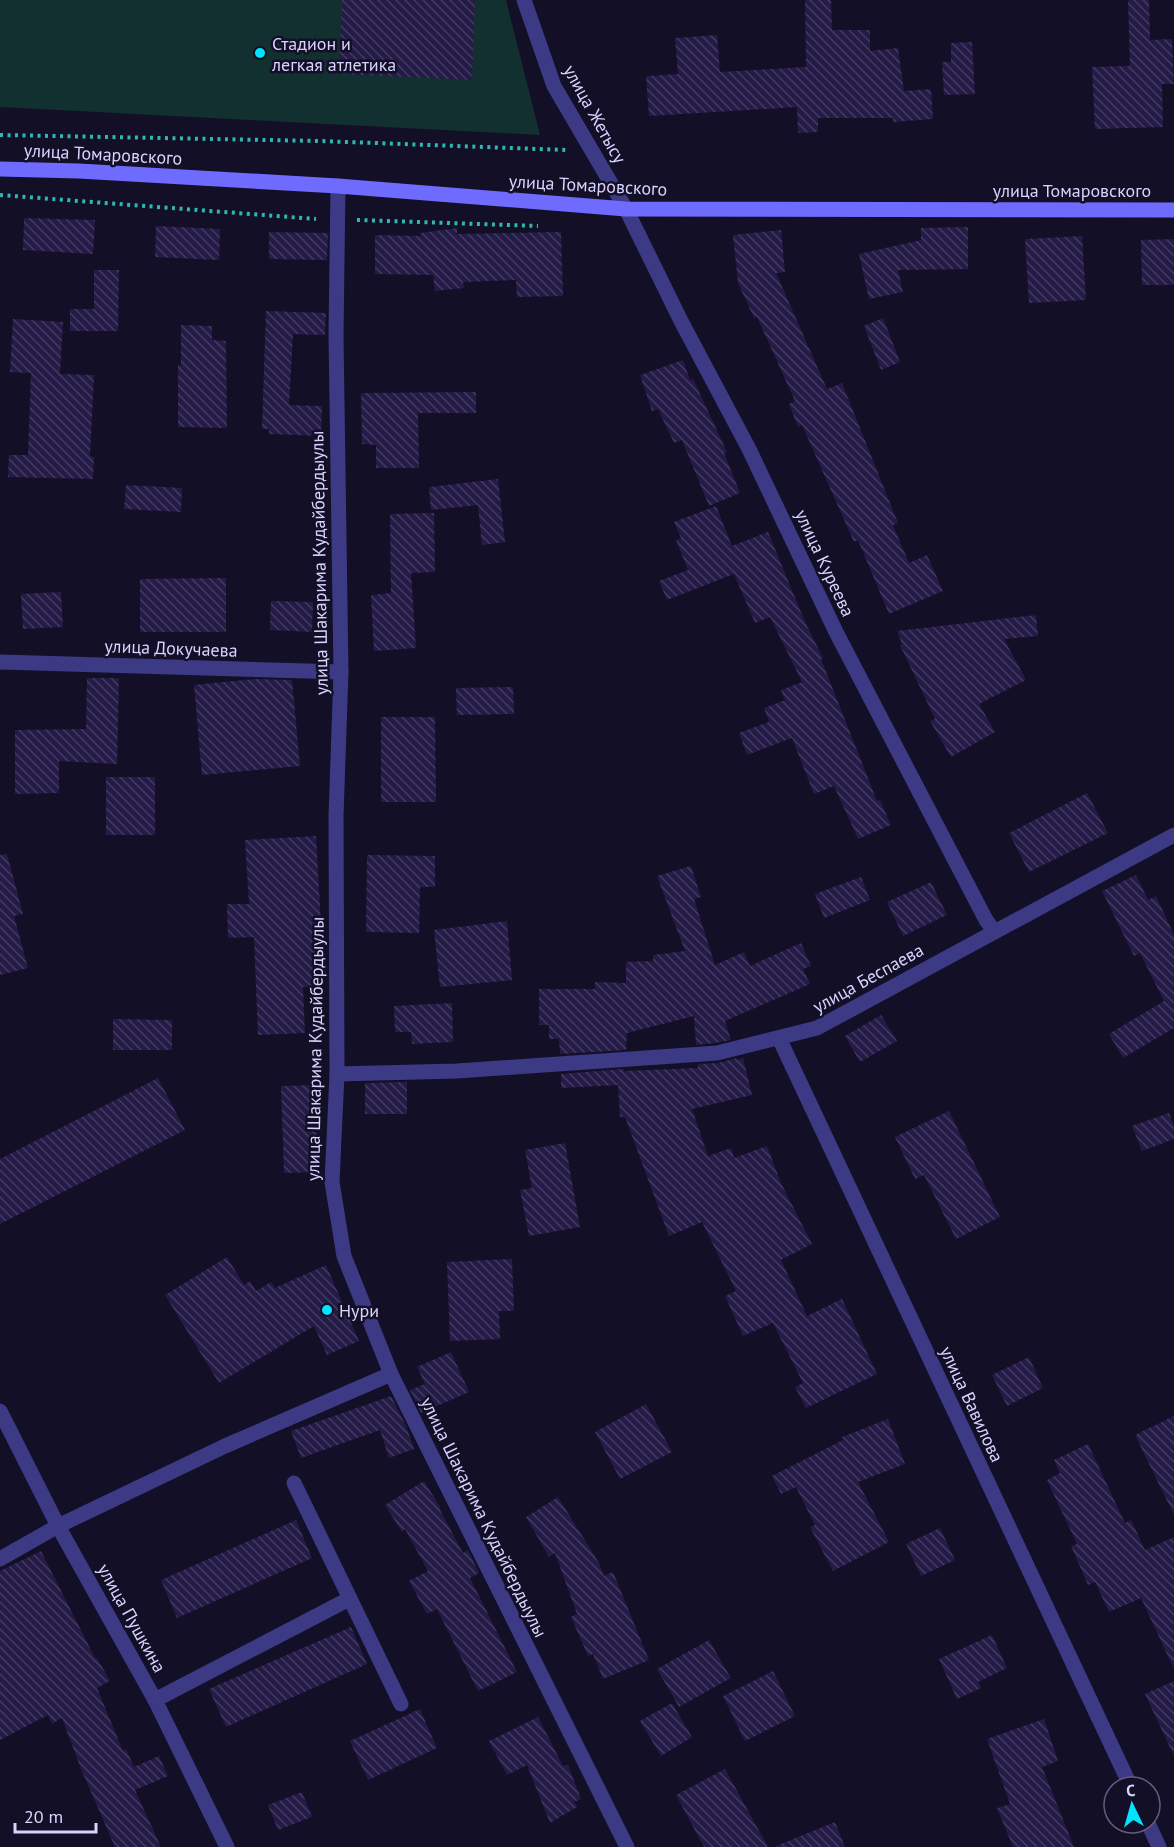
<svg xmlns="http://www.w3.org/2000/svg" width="1174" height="1847" font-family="'PT Sans',sans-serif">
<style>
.garden{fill:#12302f}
.building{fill:url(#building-back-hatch)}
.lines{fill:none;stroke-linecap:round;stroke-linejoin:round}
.path{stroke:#2fb8b0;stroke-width:4;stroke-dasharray:3 4.5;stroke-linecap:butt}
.lane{stroke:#3d3a85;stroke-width:15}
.street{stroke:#3d3a85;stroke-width:15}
.secondary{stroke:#6f6bff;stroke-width:15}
.poi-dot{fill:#00e5ff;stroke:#130f26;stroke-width:2}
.labels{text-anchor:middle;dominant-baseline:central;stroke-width:5;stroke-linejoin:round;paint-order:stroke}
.poi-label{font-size:18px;fill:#d9d4ff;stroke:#130f26;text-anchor:start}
.street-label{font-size:18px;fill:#d9d4ff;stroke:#130f26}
</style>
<defs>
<pattern id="building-back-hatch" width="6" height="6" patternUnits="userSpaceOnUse" patternTransform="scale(1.5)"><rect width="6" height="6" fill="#241b47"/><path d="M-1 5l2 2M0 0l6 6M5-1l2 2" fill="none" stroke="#433b63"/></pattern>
</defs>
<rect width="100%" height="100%" fill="#130f26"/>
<polygon class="garden" points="0,0 506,0 540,135 0,107"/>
<g class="building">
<polygon points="342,0 475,0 472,80 339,74"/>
<polygon points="805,0 831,0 832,30 870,30 870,51 898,48 904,91 931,89 933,119 893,122 893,118 818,118 818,132 798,133 797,107 649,116 646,76 678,74 675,38 717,35 720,72 806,67"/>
<polygon points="1128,0 1149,0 1150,40 1172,39 1174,84 1162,84 1163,127 1095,129 1092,67 1130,66"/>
<polygon points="972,42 975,94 944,95 942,62 951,62 951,43"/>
<polygon points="24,218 95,220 93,254 23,250"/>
<polygon points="156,226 220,229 219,260 155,257"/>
<polygon points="968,227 968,269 898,270 903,292 869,299 859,254 921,240 921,228"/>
<polygon points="457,228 457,234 561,232 563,296 517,297 516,280 463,282 464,288 435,291 433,275 375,274 375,235 421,236 420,233"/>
<polygon points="781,230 785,272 776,273 827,389 842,383 898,523 893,525 909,563 927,555 943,591 889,614 858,540 854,542 802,425 798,427 789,404 795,401 757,317 754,318 738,283 733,235"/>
<polygon points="269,232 328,233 327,260 269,259"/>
<polygon points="1082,236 1086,300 1029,303 1025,239"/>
<polygon points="1174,239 1174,285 1142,285 1141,240"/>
<polygon points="94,270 119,270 118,331 70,331 70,309 94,309"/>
<polygon points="266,311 326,313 325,335 293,334 289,405 322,406 321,436 269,434 269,429 262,429"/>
<polygon points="883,318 900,362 881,370 864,326"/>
<polygon points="13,319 63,322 60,374 94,375 90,456 94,457 93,479 8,477 9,455 28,455 31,373 10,372"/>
<polygon points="181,325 212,326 212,340 226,341 227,428 178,427 178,365 181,365"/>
<polygon points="683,360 690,380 693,379 727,452 724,453 740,493 709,506 682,440 674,443 658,409 652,411 640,375"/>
<polygon points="476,392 476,413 418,413 419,468 376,468 376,445 362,444 361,393"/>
<polygon points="498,479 505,542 482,545 478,505 431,510 429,487"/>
<polygon points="126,485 182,488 181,512 124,509"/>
<polygon points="716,506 732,546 768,532 805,622 823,658 821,659 877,801 880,800 891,825 858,839 834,786 814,794 792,738 747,755 739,733 769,722 764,708 785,700 781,690 802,682 770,617 755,623 734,574 667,600 659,581 688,570 676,540 681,538 674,522"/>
<polygon points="434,513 435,572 411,573 416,648 374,651 371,595 391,593 390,514"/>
<polygon points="226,578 226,632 140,632 140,579"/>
<polygon points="61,592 63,627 23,629 21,594"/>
<polygon points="271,601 313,602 312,632 270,630"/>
<polygon points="1036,615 1038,636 1004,639 1026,680 979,704 995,732 951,757 930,721 935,719 900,645 902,644 897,631"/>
<polygon points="87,678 119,678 117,764 59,761 59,793 15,794 15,730 86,729"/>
<polygon points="255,679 292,680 300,766 202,775 194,685"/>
<polygon points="513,687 514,714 457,715 456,688"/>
<polygon points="381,717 435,717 436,802 381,802"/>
<rect x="106" y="777" width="49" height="58"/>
<polygon points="1087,793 1108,833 1029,872 1009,833"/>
<polygon points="316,836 322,942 320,941 321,987 303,987 305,1033 258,1035 254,937 228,938 227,904 249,904 245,840"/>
<polygon points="7,854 23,914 14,916 28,968 0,975 0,855"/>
<polygon points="367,855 435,856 435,887 420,887 419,933 366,932"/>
<polygon points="691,866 701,897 694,899 715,965 744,952 750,966 801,943 811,966 803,969 810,984 725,1021 731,1040 715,1043 696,1045 694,1016 627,1033 626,1050 560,1054 559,1039 549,1039 549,1025 539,1025 539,989 595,989 595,982 626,983 626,962 653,961 653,955 685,951 657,876"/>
<polygon points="1136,875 1148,900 1156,896 1174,935 1174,1028 1123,1058 1109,1034 1164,1001 1140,953 1134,956 1102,891"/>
<polygon points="861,877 870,900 824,918 815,894"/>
<polygon points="931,882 947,915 903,936 887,902"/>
<polygon points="507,921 512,980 440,987 434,930"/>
<polygon points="452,1003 453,1042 412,1044 411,1032 395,1032 394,1006"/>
<polygon points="881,1015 897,1041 860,1062 845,1036"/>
<polygon points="113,1019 172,1020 172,1050 113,1050"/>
<polygon points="737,1058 737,1060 743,1058 752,1095 692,1109 708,1156 731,1148 734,1158 767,1146 781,1183 812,1244 781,1260 807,1316 842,1299 877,1374 806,1408 795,1387 803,1383 773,1323 743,1336 725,1296 736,1291 702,1222 669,1236 625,1117 620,1117 618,1085 561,1088 561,1074 624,1069 624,1071 698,1068 698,1064 718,1063"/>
<polygon points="158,1078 185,1130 0,1224 0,1159"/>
<polygon points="407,1082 407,1114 365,1114 365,1083"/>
<polygon points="315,1085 318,1172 284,1173 281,1086"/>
<polygon points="949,1111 1000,1217 956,1239 924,1175 915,1179 895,1137"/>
<polygon points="1169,1113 1174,1126 1174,1139 1142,1151 1132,1126"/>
<polygon points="565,1143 580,1227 529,1236 520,1190 532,1188 525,1150"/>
<polygon points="227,1257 244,1285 250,1281 256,1291 271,1282 275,1288 326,1265 359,1341 327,1355 314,1326 219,1383 165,1295"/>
<polygon points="512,1259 514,1311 499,1311 500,1339 450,1341 447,1262"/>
<polygon points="451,1352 469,1392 421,1413 410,1390 425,1384 417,1367"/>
<polygon points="1029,1357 1043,1388 1007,1406 992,1375"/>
<polygon points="391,1396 406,1426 414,1449 389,1458 380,1430 301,1458 291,1431"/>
<polygon points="646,1404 672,1452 620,1479 595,1432"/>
<polygon points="1174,1416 1174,1515 1135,1435"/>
<polygon points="888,1419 905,1464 858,1482 889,1542 833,1571 810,1527 815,1525 796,1487 781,1494 772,1476 843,1440 842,1437"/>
<polygon points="1088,1444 1125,1523 1131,1520 1145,1550 1174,1537 1174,1669 1141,1598 1109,1612 1095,1582 1088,1585 1071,1546 1077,1544 1047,1480 1060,1473 1054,1460"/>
<polygon points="424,1481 440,1507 439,1508 463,1553 468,1550 479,1573 470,1578 517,1672 478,1691 437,1609 427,1614 409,1581 428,1571 405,1529 402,1532 385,1505"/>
<polygon points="558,1497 599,1563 604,1576 613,1572 649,1660 603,1679 593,1654 588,1656 571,1617 577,1614 555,1553 549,1557 526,1517"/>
<polygon points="296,1520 312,1558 177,1618 161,1580"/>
<polygon points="940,1528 955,1560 921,1576 906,1544"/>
<polygon points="41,1551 95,1658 97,1658 110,1681 97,1688 123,1751 126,1749 134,1767 159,1756 168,1776 135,1790 161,1847 115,1847 81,1769 62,1718 52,1724 48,1715 0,1740 0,1571"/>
<polygon points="351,1627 367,1664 226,1727 209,1689"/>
<polygon points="992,1635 1007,1668 978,1682 981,1688 957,1699 939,1659"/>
<polygon points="709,1640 731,1678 679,1707 657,1669"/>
<polygon points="773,1671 795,1716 745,1741 723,1696"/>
<polygon points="1174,1681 1174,1756 1145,1694"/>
<polygon points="672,1703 692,1737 661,1756 640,1721"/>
<polygon points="420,1709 437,1748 368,1780 350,1741"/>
<polygon points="538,1717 563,1766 568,1765 581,1799 574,1802 577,1807 550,1823 527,1765 507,1775 489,1741"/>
<polygon points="1044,1719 1058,1761 1042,1767 1074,1847 1013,1847 997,1808 1010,1804 987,1739"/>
<polygon points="725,1769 768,1847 704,1847 676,1795"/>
<polygon points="302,1792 312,1817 278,1830 268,1805"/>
<polygon points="835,1822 845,1847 777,1847 776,1846"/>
</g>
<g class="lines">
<g class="path">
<polyline points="0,135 320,141 566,150"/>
<polyline points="0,195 316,219"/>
<polyline points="357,220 538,226"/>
</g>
<g class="lane">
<polyline points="294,1483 401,1704"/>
<polyline points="155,1700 349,1599"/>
</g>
<g class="street">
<polyline points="524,0 554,86 626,209 681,321 749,449 836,632 986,920 994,931"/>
<polyline points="338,186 336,335 341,672 336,816 337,1074 332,1182 344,1256 391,1374 627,1847"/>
<polyline points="0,662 341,672"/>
<polyline points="779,1038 1131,1787"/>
<polyline points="337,1074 457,1071 717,1053 817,1028 1174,835"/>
<polyline points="0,1411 58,1526 155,1700 227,1847"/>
<polyline points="0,1559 58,1526 225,1446 391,1374"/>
<polyline points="1148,1823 1159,1847"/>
</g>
<polyline class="secondary" points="0,169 79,171 338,186 626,209 1174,210"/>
</g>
<g class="poi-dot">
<circle cx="260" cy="53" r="6"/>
<circle cx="327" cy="1310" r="6"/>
</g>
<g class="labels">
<g class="poi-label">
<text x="272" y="43">Стадион и<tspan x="272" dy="21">легкая атлетика</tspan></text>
<text x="339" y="1310">Нури</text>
</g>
<g class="street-label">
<text transform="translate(595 114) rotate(61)">улица Жетысу</text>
<text transform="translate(103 154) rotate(3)">улица Томаровского</text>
<text transform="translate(588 185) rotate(3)">улица Томаровского</text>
<text x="1072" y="190">улица Томаровского</text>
<text transform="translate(319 563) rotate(-91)">улица Шакарима Кудайбердыулы</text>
<text transform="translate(825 563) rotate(65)">улица Куреева</text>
<text transform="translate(171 648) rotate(2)">улица Докучаева</text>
<text transform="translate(868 978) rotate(-29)">улица Беспаева</text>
<text transform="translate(315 1049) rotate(-89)">улица Шакарима Кудайбердыулы</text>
<text transform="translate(972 1404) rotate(65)">улица Вавилова</text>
<text transform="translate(484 1517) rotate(64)">улица Шакарима Кудайбердыулы</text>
<text transform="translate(132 1618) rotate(61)">улица Пушкина</text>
</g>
</g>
<g transform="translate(1132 1805) rotate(355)"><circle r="28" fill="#130f26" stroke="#625e7d" stroke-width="1.5"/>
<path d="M0-4.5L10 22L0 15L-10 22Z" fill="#00e5ff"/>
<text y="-9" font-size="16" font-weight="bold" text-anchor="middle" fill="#d9d4ff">С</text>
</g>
<path d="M15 1823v9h81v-9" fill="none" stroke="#d9d4ff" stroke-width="3"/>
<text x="24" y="1823" font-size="18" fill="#d9d4ff" stroke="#130f26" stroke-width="4.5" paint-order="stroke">20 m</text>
</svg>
